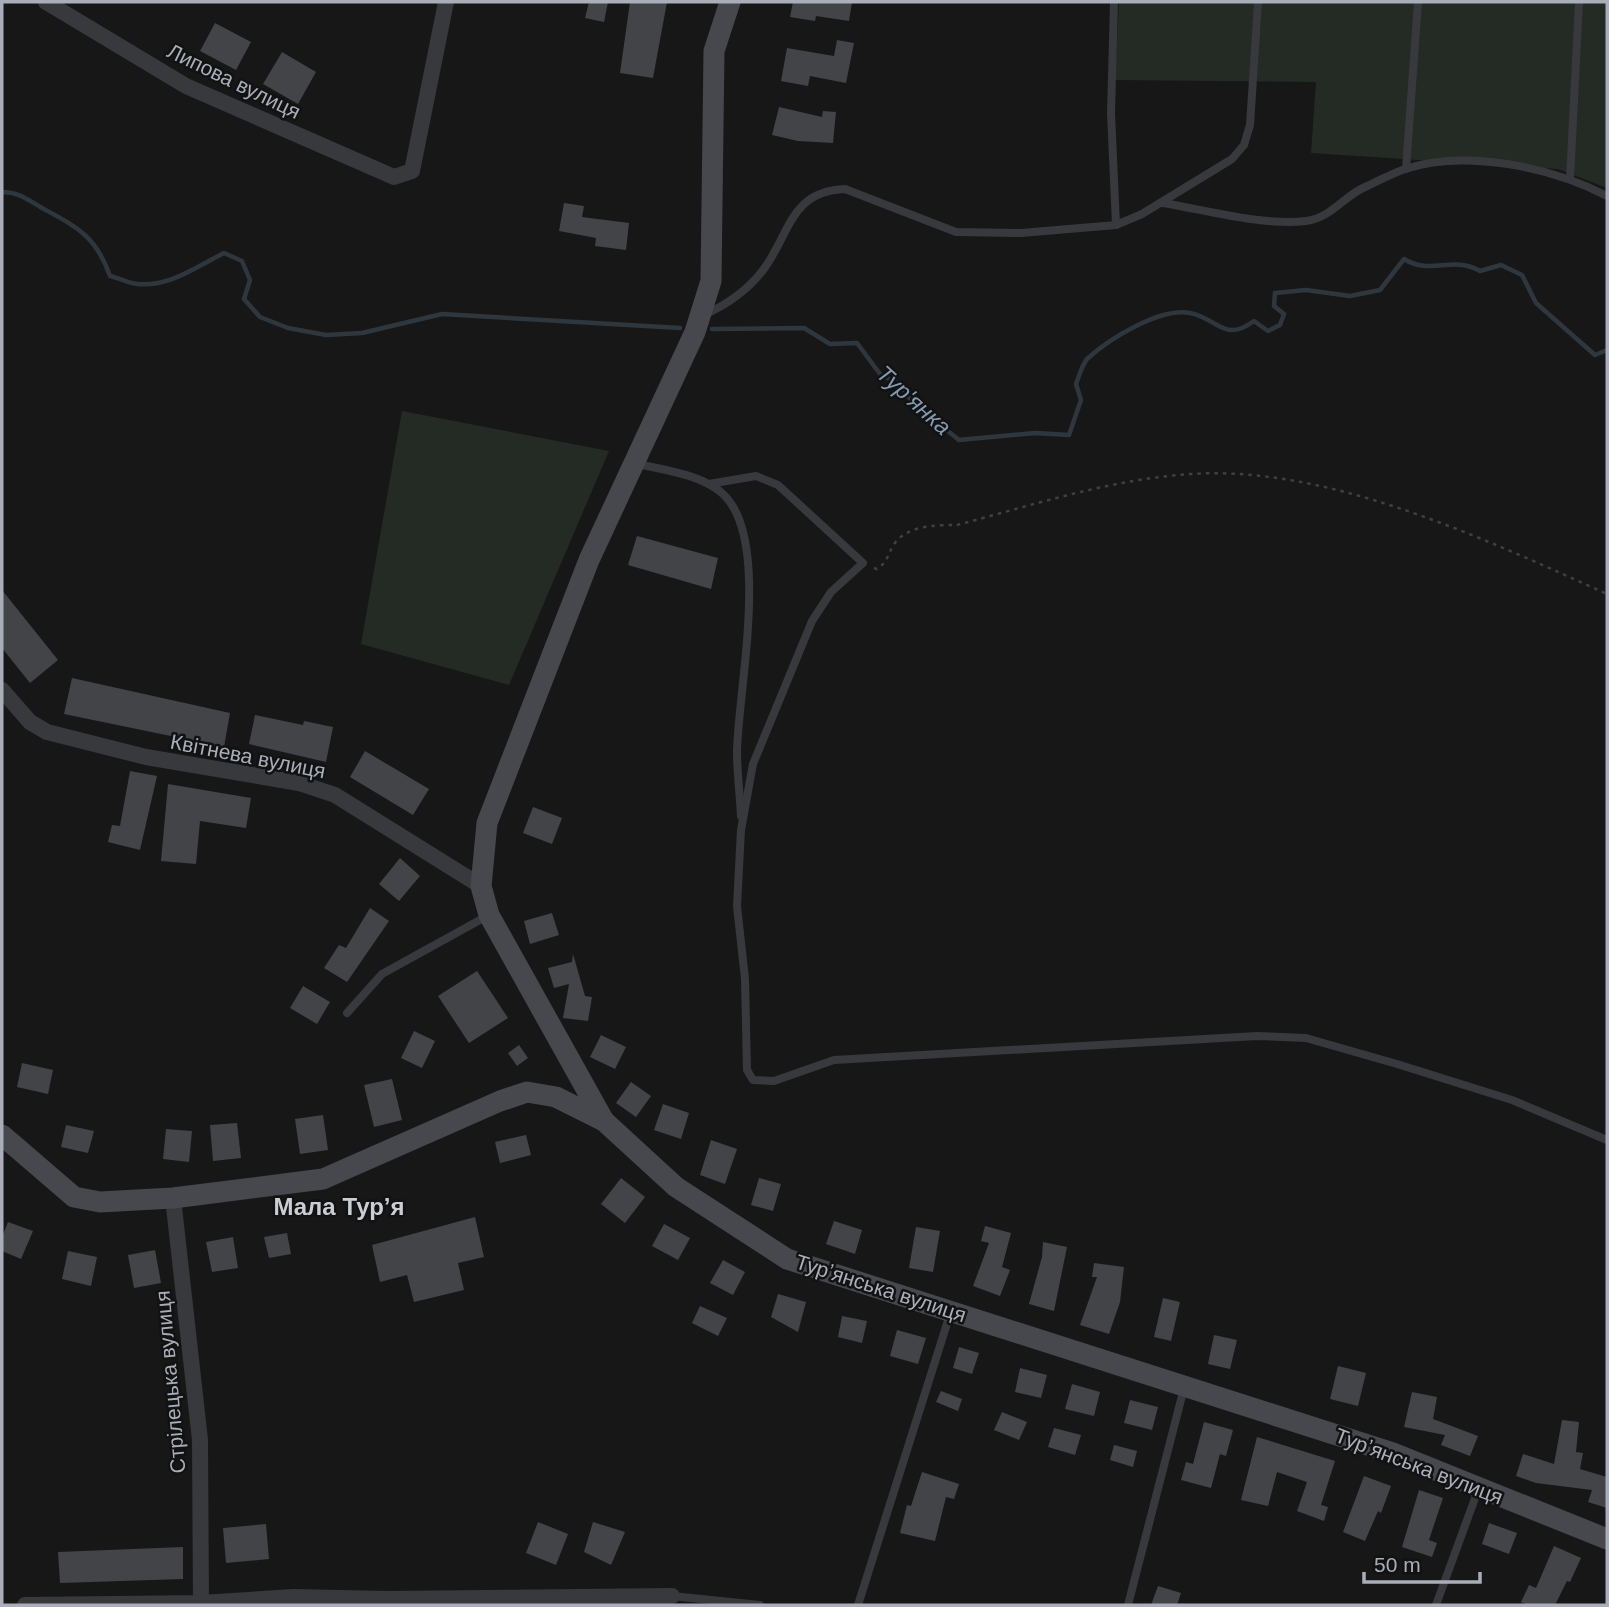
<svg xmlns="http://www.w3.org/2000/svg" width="1609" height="1607" font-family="Arial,sans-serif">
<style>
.green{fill:#232b24}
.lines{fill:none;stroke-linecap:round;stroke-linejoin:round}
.stream{stroke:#2f373e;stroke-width:4.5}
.building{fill:#434448}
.path{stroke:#3e4044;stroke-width:2.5;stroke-dasharray:3.5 5;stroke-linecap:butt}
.lane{stroke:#38393d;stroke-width:8}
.street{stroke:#38393d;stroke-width:16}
.secondary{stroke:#46484d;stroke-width:21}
.labels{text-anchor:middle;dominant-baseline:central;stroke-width:5;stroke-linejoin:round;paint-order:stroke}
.street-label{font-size:21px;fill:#a9aeb8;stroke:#121213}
.water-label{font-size:23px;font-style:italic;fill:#829bb1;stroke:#121213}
.quarter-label{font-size:24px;font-weight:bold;fill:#cacdd4;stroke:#121213}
</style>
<rect width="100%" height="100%" fill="#171718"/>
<g class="green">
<polygon points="1119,2 1607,2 1607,188 1558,169 1311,153 1316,82 1115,80"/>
<polygon points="402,411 609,451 509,685 361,644"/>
</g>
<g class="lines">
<g class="stream">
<path d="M2 192C19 192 28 200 42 208 77 227 96 236 110 276 119 278 128 283 137 284 170 287 196 267 224 253L242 261 250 280 244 299 260 317 288 328 326 335 362 333 442 314 680 328"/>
<path d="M712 329 804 328 830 344 857 343 880 374 899 384 913 403 959 440 1035 433 1069 435 1081 400 1076 384C1079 376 1082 365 1087 359 1109 339 1160 307 1190 313 1219 319 1224 343 1254 321L1268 331 1280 325 1284 314 1274 306 1275 293 1306 290 1350 296 1380 290 1404 259C1431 276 1452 255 1480 271L1501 265 1522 275 1536 303 1595 355 1607 350"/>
</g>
</g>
<g class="building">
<polygon points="589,2 608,2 604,22 585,18"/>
<polygon points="630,2 667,2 653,78 620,73"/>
<polygon points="793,2 852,2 849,21 816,16 815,21 790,17"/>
<polygon points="215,23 251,42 236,70 200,51"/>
<polygon points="837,40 854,43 846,83 810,76 808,86 781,81 787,48 834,56"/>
<polygon points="282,52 316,72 298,104 263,84"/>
<polygon points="779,107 822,117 823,111 836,112 833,143 798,141 772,135"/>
<polygon points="564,203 584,206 582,217 629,223 626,250 595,246 596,238 559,231"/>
<polygon points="637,536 718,558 711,589 628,565"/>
<polygon points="2,590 58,660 30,683 2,648"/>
<polygon points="72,678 230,713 224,747 64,714"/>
<polygon points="255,715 303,725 304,721 333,727 326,762 249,744"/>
<polygon points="365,751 429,789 413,815 350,777"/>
<polygon points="130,771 157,776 140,850 108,842 112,825 120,826"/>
<polygon points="168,784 251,798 246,828 200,821 196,864 161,861"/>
<polygon points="533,807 562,818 552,844 523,833"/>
<polygon points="400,858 420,876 399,901 379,884"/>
<polygon points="370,908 389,921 347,982 324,968 339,945 346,948"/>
<polygon points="552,913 559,935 530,944 524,921"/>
<polygon points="573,954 585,996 592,997 588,1021 563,1018 569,984 554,988 548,968 572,962"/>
<polygon points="477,971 508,1018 469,1043 438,996"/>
<polygon points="303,986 330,1002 317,1024 290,1008"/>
<polygon points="414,1031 435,1041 422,1068 401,1058"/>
<polygon points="601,1035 626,1047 615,1069 590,1057"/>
<polygon points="519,1045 528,1058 517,1066 508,1053"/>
<polygon points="22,1063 53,1070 48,1094 17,1087"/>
<polygon points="392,1079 402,1120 374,1127 364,1085"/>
<polygon points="631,1082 651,1096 636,1117 616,1103"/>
<polygon points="663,1104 689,1113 681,1139 654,1130"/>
<polygon points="323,1115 328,1150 300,1154 295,1119"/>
<polygon points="237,1123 241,1158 213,1161 210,1125"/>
<polygon points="66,1125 94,1131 88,1153 61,1147"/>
<polygon points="166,1129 192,1131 189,1162 163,1159"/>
<polygon points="526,1135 531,1155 500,1163 495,1142"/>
<polygon points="711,1140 737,1149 725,1184 700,1175"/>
<polygon points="621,1178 645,1197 625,1223 601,1204"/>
<polygon points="759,1178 781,1184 773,1211 751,1205"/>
<polygon points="475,1217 484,1257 458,1263 464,1290 414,1302 407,1275 380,1282 372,1245"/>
<polygon points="834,1221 862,1230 855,1254 826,1244"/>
<polygon points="8,1222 33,1231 21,1259 2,1251 2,1237"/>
<polygon points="664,1224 690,1238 678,1260 652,1246"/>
<polygon points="985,1226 1011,1233 1002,1267 1010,1270 1000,1296 973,1286 989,1243 981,1241"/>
<polygon points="916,1227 940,1231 933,1272 909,1268"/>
<polygon points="287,1233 291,1254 269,1258 264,1237"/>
<polygon points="233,1237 238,1268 212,1272 206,1242"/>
<polygon points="1043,1242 1067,1247 1054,1311 1029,1304 1042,1257"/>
<polygon points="155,1250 161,1283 134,1288 128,1255"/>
<polygon points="68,1251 97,1257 91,1286 62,1279"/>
<polygon points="723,1260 745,1272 733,1295 710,1283"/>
<polygon points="1094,1263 1124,1267 1120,1302 1109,1334 1080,1325 1097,1277 1092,1277"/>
<polygon points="778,1294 806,1302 798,1332 771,1317"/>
<polygon points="1163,1298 1180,1302 1171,1341 1154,1337"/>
<polygon points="700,1306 727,1318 718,1336 692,1323"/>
<polygon points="842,1316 867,1321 862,1343 838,1337"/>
<polygon points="897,1330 926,1338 918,1364 890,1356"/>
<polygon points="1214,1335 1237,1340 1230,1369 1208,1364"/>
<polygon points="959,1347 979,1353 972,1374 953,1368"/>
<polygon points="1338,1366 1366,1373 1358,1406 1330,1399"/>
<polygon points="1020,1368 1047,1375 1041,1398 1015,1392"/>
<polygon points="1072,1384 1100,1392 1094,1416 1065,1409"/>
<polygon points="941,1391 962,1399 958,1411 936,1402"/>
<polygon points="1412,1392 1437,1397 1433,1419 1478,1436 1470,1456 1441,1445 1445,1435 1404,1427"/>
<polygon points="1130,1400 1158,1407 1152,1430 1124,1423"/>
<polygon points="1002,1412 1027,1422 1019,1440 994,1430"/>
<polygon points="1562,1420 1579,1422 1576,1452 1583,1453 1580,1469 1607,1477 1607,1508 1588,1502 1592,1490 1536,1483 1516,1476 1523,1454 1554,1464"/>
<polygon points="1204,1422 1233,1430 1226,1456 1220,1454 1211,1488 1181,1480 1186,1462 1193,1464"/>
<polygon points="1054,1428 1081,1435 1075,1455 1048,1447"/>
<polygon points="1257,1437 1335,1461 1321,1505 1328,1507 1324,1521 1297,1511 1307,1482 1277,1472 1268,1506 1241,1500"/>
<polygon points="1114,1445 1137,1451 1133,1467 1110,1460"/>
<polygon points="922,1472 959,1484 954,1499 946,1497 935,1541 900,1533 907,1505 911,1506"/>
<polygon points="1364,1476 1391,1486 1381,1513 1378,1511 1365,1541 1343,1532"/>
<polygon points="1419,1490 1443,1498 1429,1540 1437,1543 1432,1557 1402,1547"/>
<polygon points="538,1522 568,1534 556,1565 526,1553"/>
<polygon points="593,1522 625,1532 611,1565 584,1552"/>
<polygon points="1489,1523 1517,1533 1509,1554 1482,1544"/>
<polygon points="266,1524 269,1559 226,1563 223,1528"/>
<polygon points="1554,1546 1581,1558 1570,1582 1567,1581 1555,1605 1528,1605 1521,1602 1529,1585 1536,1588"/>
<polygon points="183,1547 183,1579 60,1583 58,1552"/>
<polygon points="1158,1586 1181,1593 1177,1605 1151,1605"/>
</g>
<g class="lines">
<path class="path" d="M874 568 877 569C889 561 887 554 895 543 908 525 937 525 957 525 1033 505 1112 479 1191 474 1328 465 1485 539 1607 594"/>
<g class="lane">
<polyline points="1114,2 1111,113 1116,225"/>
<polyline points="1406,169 1418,2"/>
<polyline points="1570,179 1579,2"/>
<path d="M1163 203C1206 210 1262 226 1306 221 1331 218 1344 196 1365 187 1378 181 1391 174 1405 169 1466 149 1551 167 1607 196"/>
<path d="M706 314C730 303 753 286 768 263 791 227 794 191 845 189L956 232 1021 233 1116 225 1142 214 1232 159 1244 145 1250 125 1258 2"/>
<path d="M634 463C662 470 703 474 724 495 771 541 738 690 737 752 737 773 740 795 741 816"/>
<polyline points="709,484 756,476 778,485 863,563 831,592 812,621 753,764 741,830 737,906 745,979 747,1070 753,1080 774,1081 834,1060 1257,1036 1306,1038 1397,1064 1512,1100 1607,1140"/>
<polyline points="347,1013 382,974 489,915"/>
<polyline points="672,1596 760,1605"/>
<polyline points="858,1605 951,1311"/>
<polyline points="1128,1605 1184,1388"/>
<polyline points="1436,1605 1478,1490"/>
</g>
<g class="street">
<polyline points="46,2 186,86 394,177 412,171 446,2"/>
<polyline points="2,690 30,722 47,732 146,757 299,783 335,795 481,886"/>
<polyline points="173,1198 200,1440 201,1605"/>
<polyline points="25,1605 201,1603 293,1597 388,1599 672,1596"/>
</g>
<g class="secondary">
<polyline points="604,1121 489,915 481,886 487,823 589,560 695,332 711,281 714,51 730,2"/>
<polyline points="2,1135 74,1197 100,1202 173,1198 323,1179 500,1101 527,1092 556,1097 604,1121 676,1187 787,1259 1393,1453 1607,1539"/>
</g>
</g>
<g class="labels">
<g class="street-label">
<text transform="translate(234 81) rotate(26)">Липова вулиця</text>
<text transform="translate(248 756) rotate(11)">Квітнева вулиця</text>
<text transform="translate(881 1288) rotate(18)">Турʼянська вулиця</text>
<text transform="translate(170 1382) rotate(-95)">Стрілецька вулиця</text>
<text transform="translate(1419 1466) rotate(21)">Турʼянська вулиця</text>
</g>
<g class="water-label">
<text transform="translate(914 400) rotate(42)">Тур'янка</text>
</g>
<g class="quarter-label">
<text x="339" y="1206">Мала Тур’я</text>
</g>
</g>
<rect width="1609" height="1607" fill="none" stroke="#a9aeb8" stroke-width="7"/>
<path d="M1364 1572v10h116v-10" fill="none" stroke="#a9aeb8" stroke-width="3.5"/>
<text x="1374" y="1572" font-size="21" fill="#a9aeb8" stroke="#121213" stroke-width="5" paint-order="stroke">50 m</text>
</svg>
